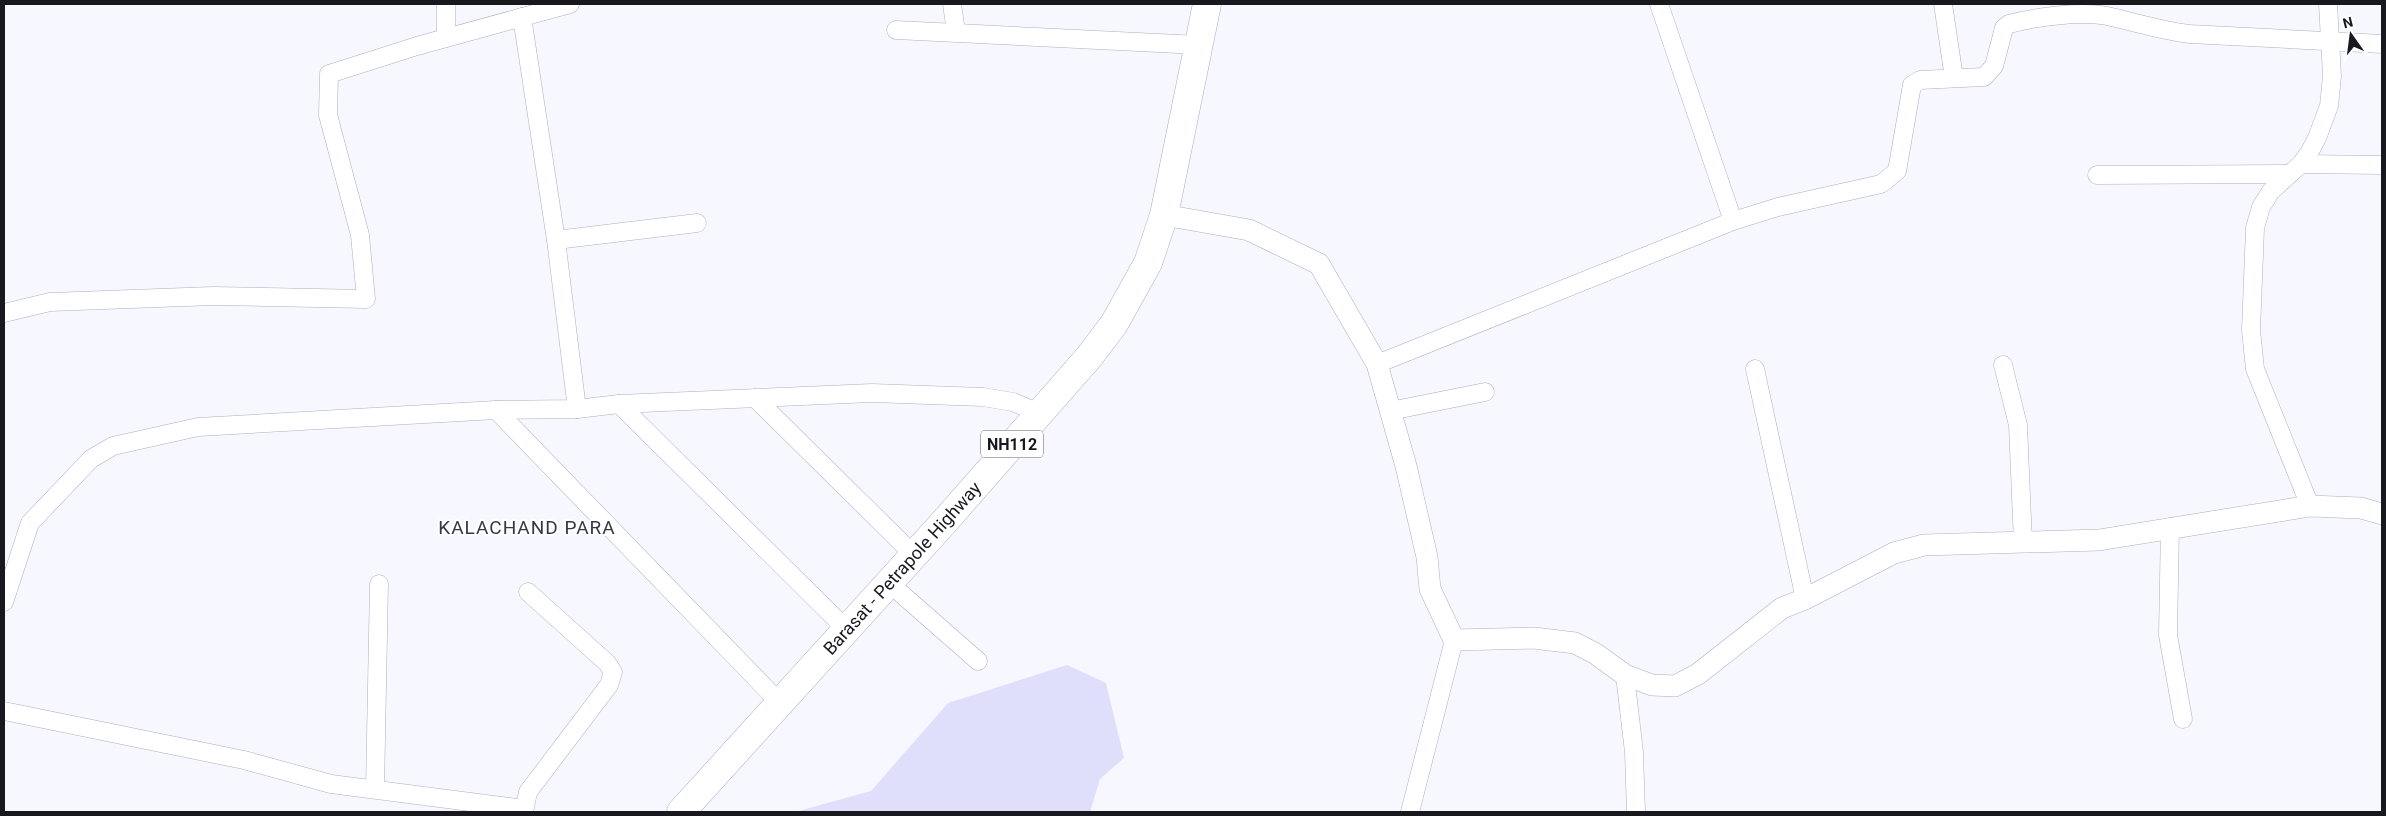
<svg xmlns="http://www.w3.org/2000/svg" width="2386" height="816" font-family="Roboto,sans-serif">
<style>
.green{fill:#dfdffb}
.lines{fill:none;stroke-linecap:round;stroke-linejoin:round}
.minor-casing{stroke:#afafc2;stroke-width:19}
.tertiary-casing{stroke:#afafc2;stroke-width:22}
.trunk-casing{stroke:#afafc2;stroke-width:29}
.minor{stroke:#fff;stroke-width:18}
.tertiary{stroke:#fff;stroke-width:21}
.trunk{stroke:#fff;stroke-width:28}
.labels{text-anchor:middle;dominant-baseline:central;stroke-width:4;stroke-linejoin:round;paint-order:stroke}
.shield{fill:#fff;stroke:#5d5d62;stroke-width:1}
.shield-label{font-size:16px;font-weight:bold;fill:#18181f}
.street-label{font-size:18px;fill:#18181f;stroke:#fff}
.neighbourhood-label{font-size:19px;letter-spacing:1px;fill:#373746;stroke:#fff}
</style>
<rect width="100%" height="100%" fill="#f7f7ff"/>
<polygon class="green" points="1067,665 1106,683 1124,758 1100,779 1090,812 795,812 871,791 948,703"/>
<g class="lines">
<g class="minor-casing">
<g id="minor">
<polyline points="446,4 446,38"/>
<polyline points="952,4 956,32"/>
<polyline points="1659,4 1733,221"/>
<polyline points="1943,4 1954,78"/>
<polyline points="522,17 556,240 577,409"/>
<polyline points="896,30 1199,45"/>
<polyline points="2301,164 2382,165"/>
<polyline points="2097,175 2290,174"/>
<polyline points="556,240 697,223"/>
<polyline points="4,313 50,302 213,296 366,299 360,235 328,115 329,74 417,46 570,4"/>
<path d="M1377 364 1733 221 1778 207 1881 184 1897 171 1912 85 1920 80 1984 77 1994 66 2004 28 2009 24C2035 17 2080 11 2107 16 2135 22 2162 31 2190 34L2382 44"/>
<polyline points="2003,365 2018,425 2023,543"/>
<polyline points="1755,369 1805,599"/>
<polyline points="755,398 914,555"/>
<polyline points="619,404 847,630"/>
<polyline points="496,410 781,704"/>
<polyline points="1390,411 1485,392"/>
<polyline points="2310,506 2255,369 2251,330 2255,228 2261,207 2271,191 2301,164 2309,153 2317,138 2329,106 2332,76 2328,4"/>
<polyline points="2170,527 2168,635 2183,719"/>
<polyline points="889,583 978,661"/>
<polyline points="4,602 30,523 91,459 113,446 198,427 496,410 577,409 619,404 872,393 983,397 1013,402 1039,413"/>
<polyline points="1625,675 1634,752 1636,812"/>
<polyline points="4,711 244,760 331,784 524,809"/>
<polyline points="375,789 379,584"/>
<polyline points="524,812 528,792 609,685 613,672 607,663 528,592"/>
<polyline points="1410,812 1454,640"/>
</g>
</g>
<g class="tertiary-casing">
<polyline id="tertiary" points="1164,215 1249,230 1319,264 1377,364 1406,466 1427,557 1430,589 1454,640 1534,638 1575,643 1596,654 1625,675 1652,685 1675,686 1698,674 1782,608 1805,599 1894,553 1924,545 2099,540 2310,506 2361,508 2382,514"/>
</g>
<g class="trunk-casing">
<polyline id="trunk" points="681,812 945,521 1089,357 1114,324 1148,263 1164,215 1207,4"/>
</g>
<use href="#minor" class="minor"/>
<use href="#tertiary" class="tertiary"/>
<use href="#trunk" class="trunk"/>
</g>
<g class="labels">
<rect class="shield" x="981" y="430.5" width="62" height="27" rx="4"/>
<g class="shield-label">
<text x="1012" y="444">NH112</text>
</g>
<g class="street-label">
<text transform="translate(902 568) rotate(-48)">Barasat - Petrapole Highway</text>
</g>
<g class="neighbourhood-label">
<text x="527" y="527">KALACHAND PARA</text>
</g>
</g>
<rect width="2386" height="816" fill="none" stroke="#18181f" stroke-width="10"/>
<g transform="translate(2351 35) rotate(346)" stroke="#ffffff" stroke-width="4" paint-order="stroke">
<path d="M0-4L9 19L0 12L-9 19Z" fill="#18181f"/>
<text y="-8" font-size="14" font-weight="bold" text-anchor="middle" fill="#18181f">N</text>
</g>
</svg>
